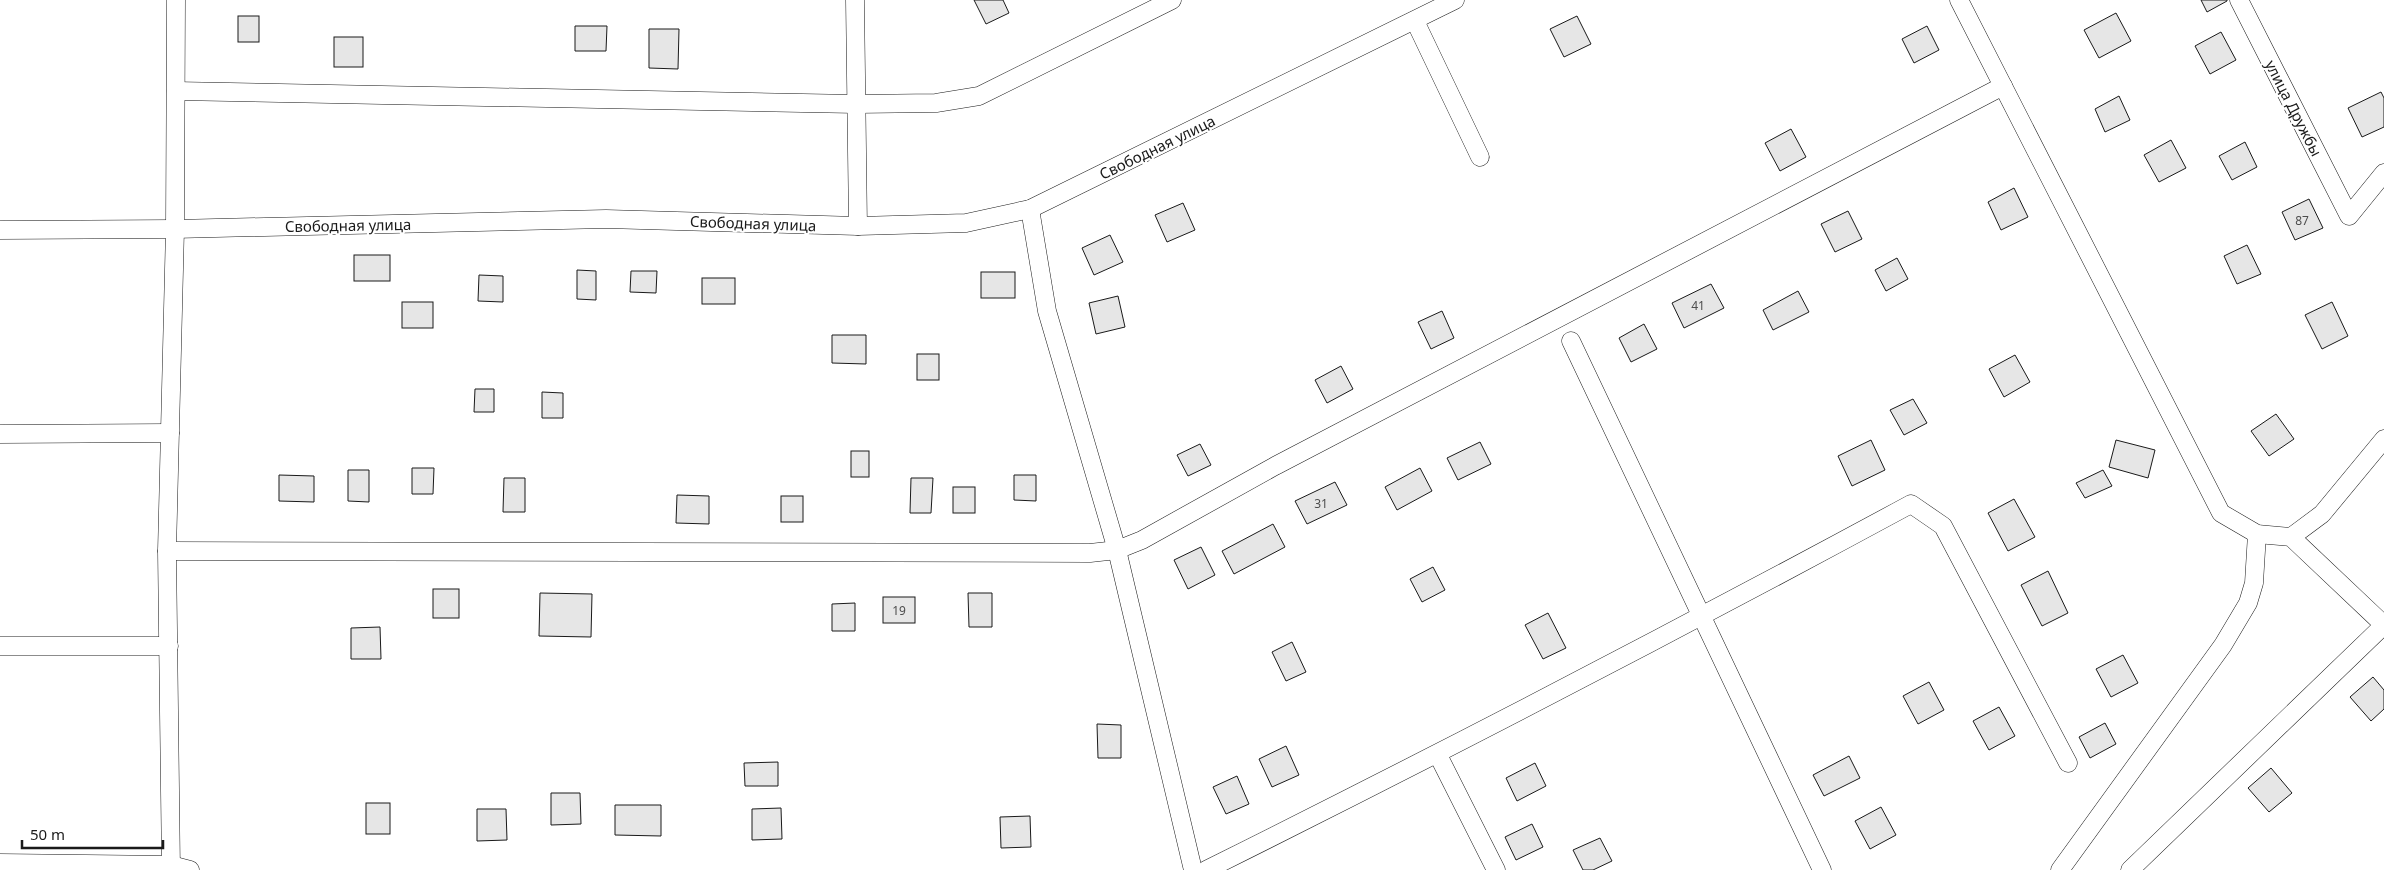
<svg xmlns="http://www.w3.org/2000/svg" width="2384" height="870" font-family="'Noto Sans',sans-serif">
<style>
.building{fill:#e6e6e6;stroke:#1a1a1a}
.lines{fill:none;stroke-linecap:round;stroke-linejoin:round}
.minor-casing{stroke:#1a1a1a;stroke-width:19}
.minor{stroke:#fff;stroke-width:18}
.labels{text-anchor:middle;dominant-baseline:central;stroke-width:4;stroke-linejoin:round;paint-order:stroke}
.number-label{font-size:12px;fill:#4d4d4d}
.street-label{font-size:15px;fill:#1a1a1a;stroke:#fff}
</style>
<rect width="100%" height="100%" fill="#fff"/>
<g class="building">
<polygon points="974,0 1003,0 1009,13 986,24"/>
<polygon points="2201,0 2227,0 2227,1 2207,12"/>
<polygon points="2116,13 2131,41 2099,58 2084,30"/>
<rect x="238" y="16" width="21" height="26"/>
<polygon points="1577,16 1591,44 1564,57 1550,29"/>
<polygon points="575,26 607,26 606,51 575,51"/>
<polygon points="1927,26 1939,50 1914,63 1902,39"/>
<polygon points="649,29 679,29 678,69 649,68"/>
<polygon points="2221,32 2236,60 2210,74 2195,46"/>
<rect x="334" y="37" width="29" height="30"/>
<polygon points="2381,92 2384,98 2384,127 2362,137 2348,108"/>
<polygon points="2119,96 2130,120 2105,132 2095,109"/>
<polygon points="1791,129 1806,157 1780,171 1765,143"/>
<polygon points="2171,140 2186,168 2159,182 2144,155"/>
<polygon points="2245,142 2257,167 2232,180 2219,156"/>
<polygon points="2014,188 2028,217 2001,230 1988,202"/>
<polygon points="2309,199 2323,228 2295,240 2282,212"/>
<polygon points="1183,203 1195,230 1167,242 1155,215"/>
<polygon points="1848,211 1862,239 1835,252 1821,224"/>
<polygon points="1110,235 1123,262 1094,275 1082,248"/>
<polygon points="2247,245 2261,274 2237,284 2224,256"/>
<rect x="354" y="255" width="36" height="26"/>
<polygon points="1897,258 1908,279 1886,291 1875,270"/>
<polygon points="577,270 596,271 596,300 577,299"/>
<polygon points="631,271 657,271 656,293 630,292"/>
<rect x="981" y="272" width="34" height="26"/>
<polygon points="479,275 503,276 503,302 478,301"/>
<rect x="702" y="278" width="33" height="26"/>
<polygon points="1711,284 1724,308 1684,328 1672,303"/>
<polygon points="1798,291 1809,312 1773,330 1763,310"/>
<polygon points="1118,296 1125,327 1096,334 1089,303"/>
<rect x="402" y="302" width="31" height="26"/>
<polygon points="2332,302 2348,336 2322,349 2305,315"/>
<polygon points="1442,311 1454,338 1431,349 1418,322"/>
<polygon points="1644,324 1657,349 1631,362 1619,338"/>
<polygon points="832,335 866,335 866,364 832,363"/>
<rect x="917" y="354" width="22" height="26"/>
<polygon points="2015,355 2030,382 2004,397 1989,369"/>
<polygon points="1341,366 1353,389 1327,403 1315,380"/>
<polygon points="475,389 494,389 494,412 474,412"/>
<polygon points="542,392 563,393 563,418 542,418"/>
<polygon points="1913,399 1927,423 1904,435 1890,410"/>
<polygon points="2276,414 2294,439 2269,456 2251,431"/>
<polygon points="1871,440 1885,470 1852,486 1838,456"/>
<polygon points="2116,440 2155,450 2148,478 2109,467"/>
<polygon points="1480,442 1491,464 1458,480 1447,458"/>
<polygon points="1200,444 1211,465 1188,476 1177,455"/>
<rect x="851" y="451" width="18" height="26"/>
<polygon points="412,468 434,468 433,494 412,494"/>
<polygon points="1420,468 1432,491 1397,510 1385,487"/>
<polygon points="348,470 369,470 369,502 348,501"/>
<polygon points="2103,470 2112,486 2085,498 2076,483"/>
<polygon points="279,475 314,476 314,502 279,501"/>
<polygon points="1014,475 1036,475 1036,501 1014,500"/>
<polygon points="504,478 525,478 525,512 503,512"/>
<polygon points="911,478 933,478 931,513 910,513"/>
<polygon points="1335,482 1347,505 1307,524 1295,501"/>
<rect x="953" y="487" width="22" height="26"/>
<polygon points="677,495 709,496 709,524 676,523"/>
<rect x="781" y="496" width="22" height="26"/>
<polygon points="2014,499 2035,537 2008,551 1988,513"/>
<polygon points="1273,524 1285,547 1234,574 1222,551"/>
<polygon points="1201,547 1215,575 1188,589 1174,560"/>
<polygon points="1433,567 1445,590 1422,602 1410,579"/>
<polygon points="2048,571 2068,613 2042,626 2021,585"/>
<rect x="433" y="589" width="26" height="29"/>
<polygon points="540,593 592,594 591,637 539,636"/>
<polygon points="968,593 992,593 992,627 969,627"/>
<rect x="883" y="597" width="32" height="26"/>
<polygon points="855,603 855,631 832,631 832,604"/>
<polygon points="1548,613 1566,648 1543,659 1525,625"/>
<polygon points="380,627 381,659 351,659 351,628"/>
<polygon points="1292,642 1306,672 1286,681 1272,652"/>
<polygon points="2123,655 2138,683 2111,697 2096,669"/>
<polygon points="2373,677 2384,690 2384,709 2371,721 2350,697"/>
<polygon points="1929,682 1944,710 1918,724 1903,696"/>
<polygon points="1999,707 2015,736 1989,750 1973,721"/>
<polygon points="2105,723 2116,744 2090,758 2079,737"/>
<polygon points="1097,724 1121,725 1121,758 1098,758"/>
<polygon points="1286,746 1299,775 1272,787 1259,759"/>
<polygon points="1849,756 1860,778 1824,796 1813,775"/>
<polygon points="778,762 778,786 745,786 744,763"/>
<polygon points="1535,763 1546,786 1517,801 1506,778"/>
<polygon points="2271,768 2292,793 2269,812 2248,788"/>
<polygon points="1237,776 1249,804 1226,814 1213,787"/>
<polygon points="551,793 580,793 581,824 551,825"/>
<rect x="366" y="803" width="24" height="31"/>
<polygon points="615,805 661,805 661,836 615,835"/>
<polygon points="1881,807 1896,835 1870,849 1855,821"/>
<polygon points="781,808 782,839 752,840 752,809"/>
<polygon points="477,809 506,809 507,840 477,841"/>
<polygon points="1030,816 1031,847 1001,848 1000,817"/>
<polygon points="1532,824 1543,847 1516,860 1505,837"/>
<polygon points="1600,838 1612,861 1593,870 1583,870 1573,850"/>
</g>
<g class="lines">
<g class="minor-casing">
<g id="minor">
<polyline points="855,0 858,226"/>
<polyline points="1959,0 2221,513 2257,534 2291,537 2384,625"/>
<polyline points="2239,0 2349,216 2384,173"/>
<polyline points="1415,21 1480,157"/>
<polyline points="176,91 856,104 936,103 979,96 1172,0"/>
<polyline points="1030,209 1047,311 1117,550 1193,870"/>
<polyline points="0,230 175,229 606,219 858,226 966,223 1030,209 1455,0"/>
<polyline points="1571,341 1822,870"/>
<polyline points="0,434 170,433"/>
<polyline points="2291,537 2322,514 2384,439"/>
<polyline points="167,551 1090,553 1117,550 1142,540 1275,466 2003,86"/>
<polyline points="0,646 169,646"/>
<polyline points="1438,755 1496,870"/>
<polyline points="0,863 171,865 190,870"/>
<polyline points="171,870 167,551 175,229 176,0"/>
<path d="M1206 870C1443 752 1678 630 1911 504L1943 526 2068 763"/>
<polyline points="2060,870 2223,645 2248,603 2254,583 2257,534"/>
<polyline points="2130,870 2384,625"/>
</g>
</g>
<use href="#minor" class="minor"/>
</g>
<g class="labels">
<g class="number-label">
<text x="2302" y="220">87</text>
<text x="1698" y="305">41</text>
<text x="1321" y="503">31</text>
<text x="899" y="610">19</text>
</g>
<g class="street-label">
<text transform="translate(2294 108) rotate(63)">улица Дружбы</text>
<text transform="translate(1157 147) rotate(-26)">Свободная улица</text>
<text transform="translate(753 223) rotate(2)">Свободная улица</text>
<text transform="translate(348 225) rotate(-1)">Свободная улица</text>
</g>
</g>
<path d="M22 840v8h141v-8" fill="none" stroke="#1a1a1a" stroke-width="2.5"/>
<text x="30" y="840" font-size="15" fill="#1a1a1a" stroke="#ffffff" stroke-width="4" paint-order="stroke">50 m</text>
</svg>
